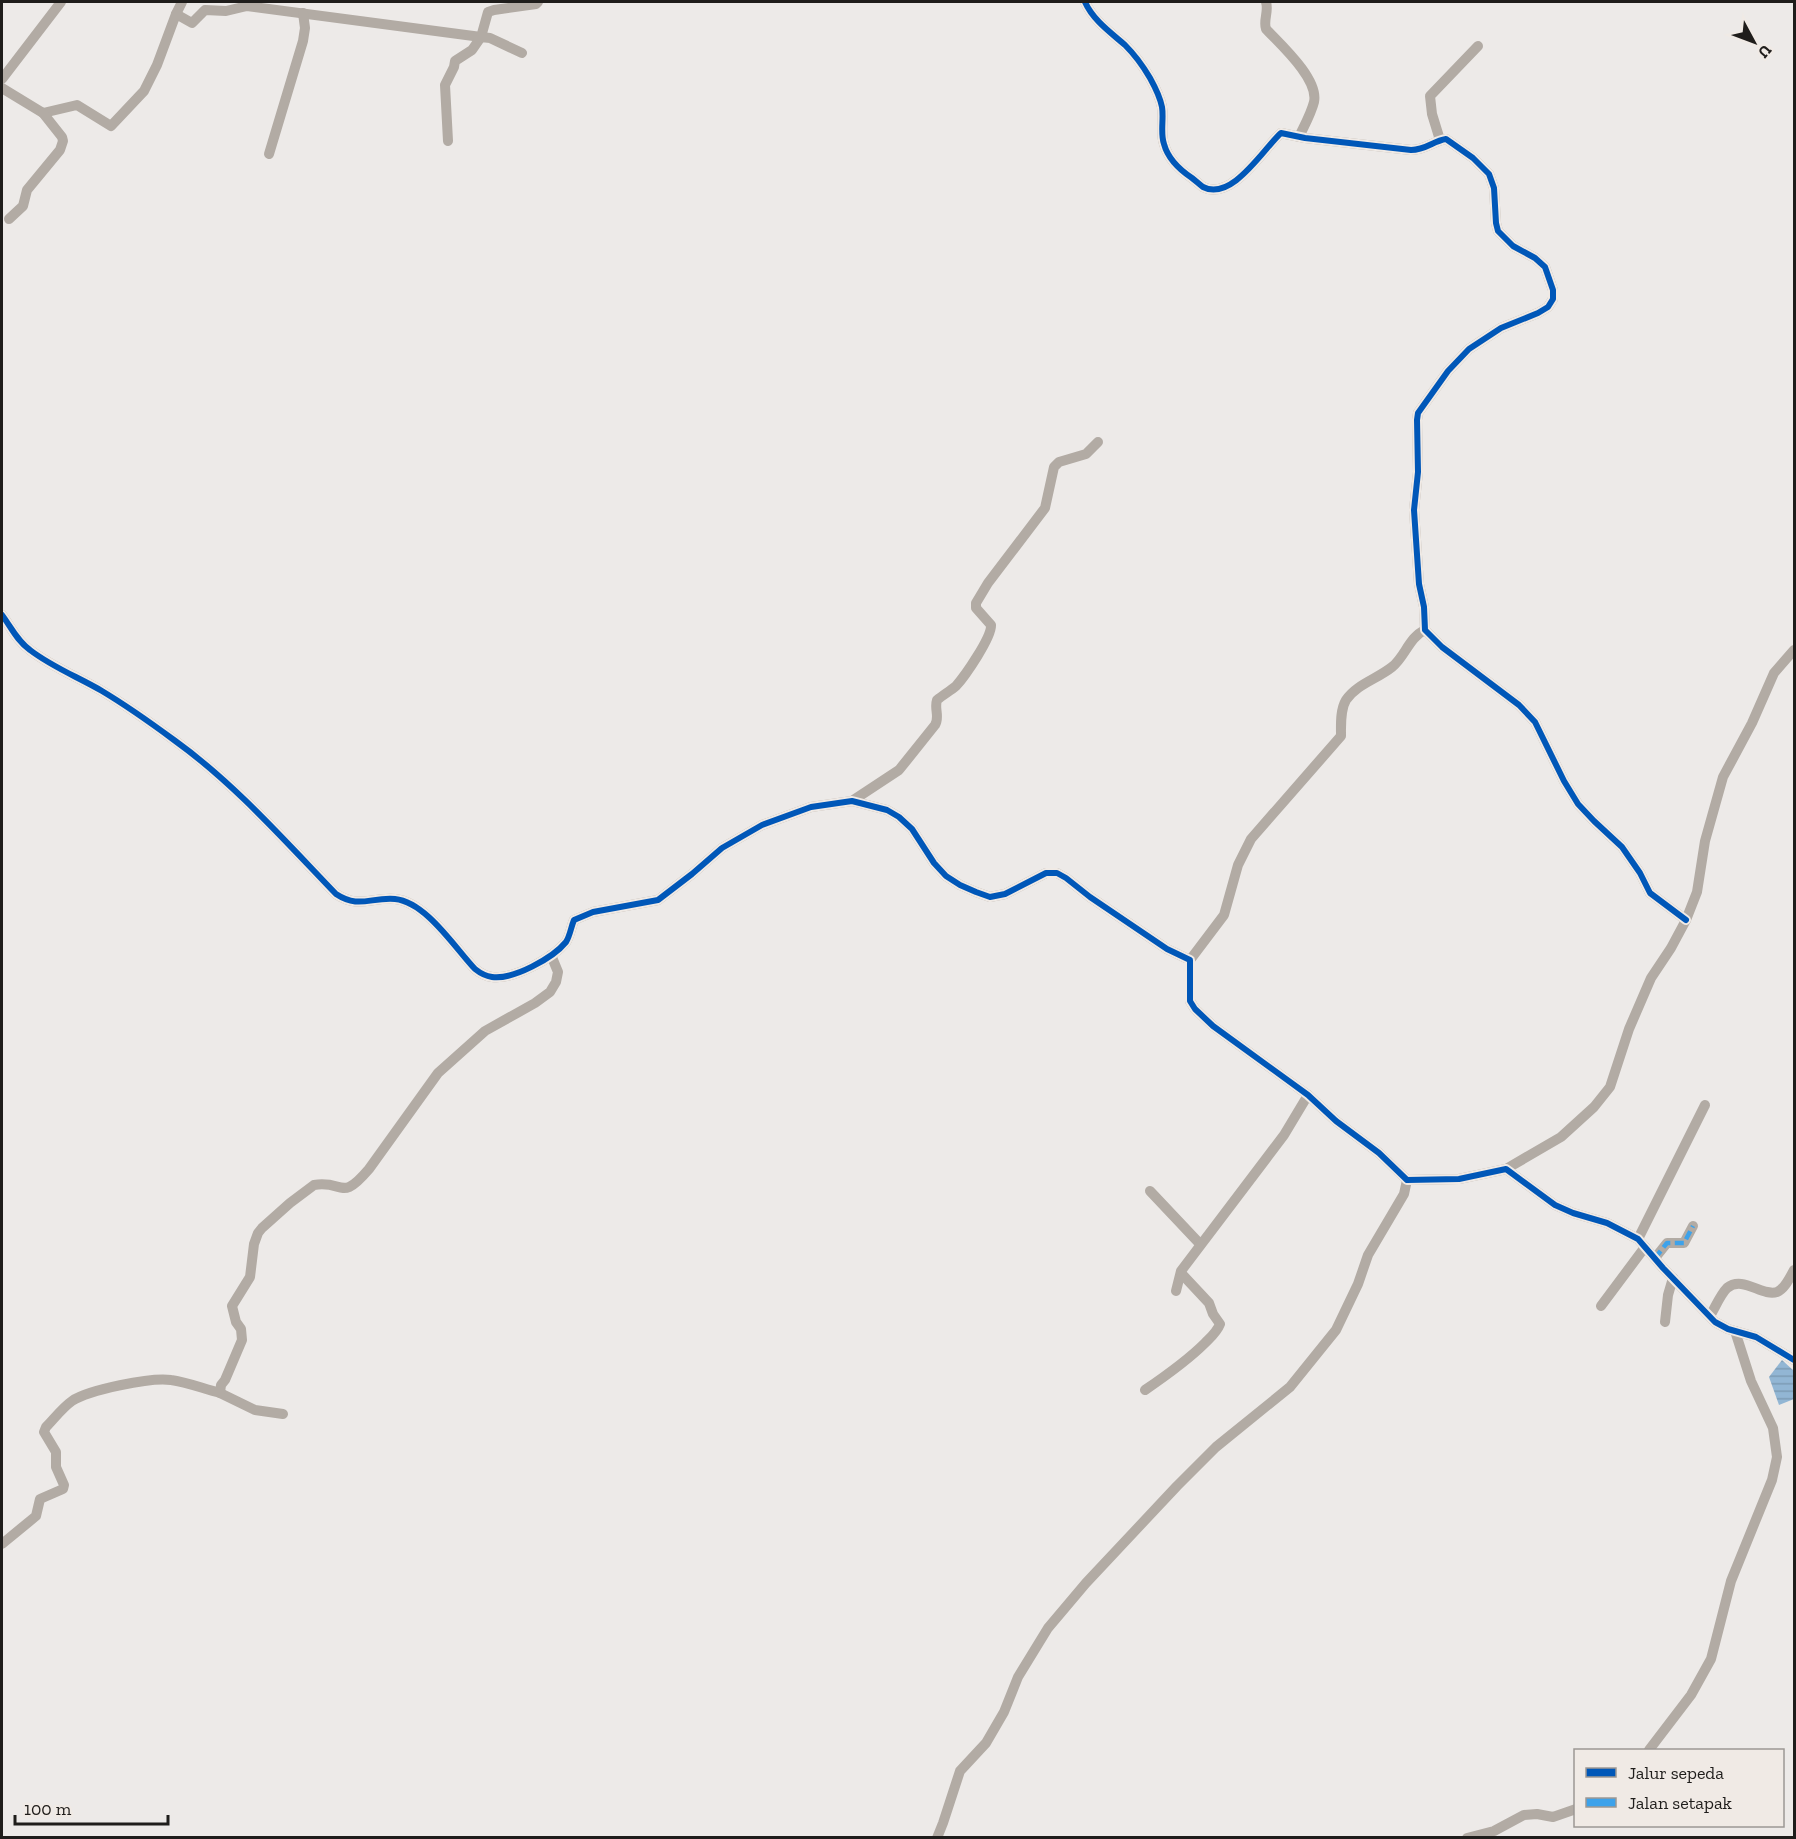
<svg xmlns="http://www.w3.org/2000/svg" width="1796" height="1839" font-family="'Zilla Slab',serif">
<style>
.water{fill:url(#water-rules)}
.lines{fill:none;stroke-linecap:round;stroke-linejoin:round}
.street{stroke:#b2aba4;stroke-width:10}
.quiet{stroke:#3da2ea;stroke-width:4.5;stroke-dasharray:9 4.5;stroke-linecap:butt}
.cycleway-casing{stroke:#f0eae5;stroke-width:10}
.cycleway{stroke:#0057b8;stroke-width:6}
</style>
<defs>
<pattern id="water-rules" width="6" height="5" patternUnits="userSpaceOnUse" patternTransform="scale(1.5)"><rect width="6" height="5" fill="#92b6d4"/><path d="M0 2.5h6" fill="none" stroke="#7d9cb5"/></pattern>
</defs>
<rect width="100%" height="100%" fill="#edeae8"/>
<polygon class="water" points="1782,1360 1794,1371 1794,1399 1779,1405 1769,1377"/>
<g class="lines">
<g class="street">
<path d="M1085 2C1093 20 1110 32 1125 45 1135 55 1143 66 1150 78 1155 87 1160 97 1162 107 1164 119 1160 133 1164 144 1168 159 1180 170 1192 178 1196 181 1200 185 1203 187 1232 202 1264 148 1281 133L1305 138 1411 150C1426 150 1433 141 1446 139L1473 158 1489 174 1494 188 1496 223 1498 231 1513 246 1535 258 1545 267 1553 290V299L1548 307 1538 313 1501 328 1469 349 1448 371 1418 413 1417 420 1418 472 1414 510 1419 584 1424 607 1425 630 1442 647 1519 705 1535 722 1564 781 1578 804 1594 821 1622 847 1640 873 1650 893 1686 920"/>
<path d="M1266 2C1269 12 1263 20 1266 29 1280 44 1319 79 1314 102 1311 114 1304 126 1299 137"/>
<polyline points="176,14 182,2"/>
<polyline points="2,79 61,2"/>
<polyline points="2,88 43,113 77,105 111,126 144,91 157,65 176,14 192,23 205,10 226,11 247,6 481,37 488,12 494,10 536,4 538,2"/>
<polyline points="1440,140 1432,114 1430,96 1478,46"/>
<polyline points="448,141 445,85 454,67 455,61 472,50 481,37 490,38 522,53"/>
<polyline points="269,154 303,41 305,28 303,13"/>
<polyline points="9,219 23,206 27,190 60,150 63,141 62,137 43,113"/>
<path d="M2 615C11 627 17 641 30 650 52 667 78 677 102 691 127 706 151 723 174 740 234 783 285 841 336 894 359 909 370 897 395 899 426 902 455 948 475 969 480 973 485 976 492 977 513 980 553 958 566 942 570 936 571 927 574 920L593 912 658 900 692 874 722 848 762 825 811 807 852 801 887 810 899 817 912 829 934 863 946 876 960 885 976 892 990 897 1005 894 1046 873H1057L1066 878 1090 897 1167 949 1190 960V1001L1195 1009 1213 1026 1308 1095 1336 1121 1379 1153 1407 1180 1459 1179 1506 1169 1555 1205 1573 1213 1607 1223 1638 1239 1663 1268 1715 1322 1728 1329 1756 1337 1794 1360"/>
<path d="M852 801 899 770 935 725C940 717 934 709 937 700 943 695 950 691 956 686 965 676 992 637 991 625L976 608V603L988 583 1045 508 1054 467 1059 462 1086 454 1098 442"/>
<path d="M1190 960 1224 915 1238 865 1251 839 1341 736C1341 725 1340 710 1346 700 1357 684 1377 679 1392 667 1405 657 1409 637 1425 630"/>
<polyline points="1506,1169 1561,1137 1594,1107 1610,1087 1629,1029 1651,978 1671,948 1686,920 1697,892 1705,841 1723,777 1752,723 1774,673 1794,650"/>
<polyline points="1150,1191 1200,1244"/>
<polyline points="1638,1239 1705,1105"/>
<polyline points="1655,1258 1667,1243 1684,1243 1693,1226"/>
<polyline points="1176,1291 1181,1271 1284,1135 1308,1095"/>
<polyline points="1601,1306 1645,1247"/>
<path d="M1710 1316C1715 1308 1720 1295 1727 1288 1743 1275 1762 1297 1777 1292 1785 1289 1790 1277 1794 1270"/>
<polyline points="1665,1322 1668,1295 1673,1278"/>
<path d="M1145 1390C1167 1375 1187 1361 1205 1343 1211 1337 1217 1332 1220 1324L1213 1314 1209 1303 1181 1273"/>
<polyline points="220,1393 255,1410 283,1414"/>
<path d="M2 1544 36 1516 40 1499 63 1489 64 1485 56 1467V1452L44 1432 46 1427C54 1419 62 1408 72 1401 88 1390 151 1377 171 1380 187 1382 204 1389 220 1393L221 1385 225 1380 242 1340 241 1329 236 1322 232 1306 250 1277 254 1244 258 1233 262 1228 290 1203 314 1185C345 1180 340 1203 369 1169L438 1073 485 1031 535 1003 550 992 556 982 558 972 551 955"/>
<polyline points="1649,1750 1691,1695 1711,1659 1731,1581 1772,1480 1777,1457 1773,1428 1751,1381 1735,1331"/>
<polyline points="937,1838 943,1823 960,1771 986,1743 1004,1712 1018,1677 1048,1628 1086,1583 1177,1486 1216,1447 1290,1387 1336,1330 1358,1284 1368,1255 1404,1194 1407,1180"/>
<polyline points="1467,1838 1494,1831 1524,1815 1537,1814 1553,1817 1576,1809"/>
</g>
<polyline class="quiet" points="1655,1258 1667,1243 1684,1243 1693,1226"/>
<g class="cycleway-casing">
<g id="cycleway">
<path d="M1085 2C1093 20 1110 32 1125 45 1135 55 1143 66 1150 78 1155 87 1160 97 1162 107 1164 119 1160 133 1164 144 1168 159 1180 170 1192 178 1196 181 1200 185 1203 187 1232 202 1264 148 1281 133L1305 138 1411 150C1426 150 1433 141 1446 139L1473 158 1489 174 1494 188 1496 223 1498 231 1513 246 1535 258 1545 267 1553 290V299L1548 307 1538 313 1501 328 1469 349 1448 371 1418 413 1417 420 1418 472 1414 510 1419 584 1424 607 1425 630 1442 647 1519 705 1535 722 1564 781 1578 804 1594 821 1622 847 1640 873 1650 893 1686 920"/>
<path d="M2 615C11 627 17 641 30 650 52 667 78 677 102 691 127 706 151 723 174 740 234 783 285 841 336 894 359 909 370 897 395 899 426 902 455 948 475 969 480 973 485 976 492 977 513 980 553 958 566 942 570 936 571 927 574 920L593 912 658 900 692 874 722 848 762 825 811 807 852 801 887 810 899 817 912 829 934 863 946 876 960 885 976 892 990 897 1005 894 1046 873H1057L1066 878 1090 897 1167 949 1190 960V1001L1195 1009 1213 1026 1308 1095 1336 1121 1379 1153 1407 1180 1459 1179 1506 1169 1555 1205 1573 1213 1607 1223 1638 1239 1663 1268 1715 1322 1728 1329 1756 1337 1794 1360"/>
</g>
</g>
<use href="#cycleway" class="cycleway"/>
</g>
<rect width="1796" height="1839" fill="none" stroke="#1f1d1b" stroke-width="6"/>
<rect x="1574" y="1749" width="210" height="78" fill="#f0eae5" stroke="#9c9894" stroke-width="1.5"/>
<rect x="1586" y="1768" width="30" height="9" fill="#0057b8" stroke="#9c9894" stroke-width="1.5"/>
<text x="1628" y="1779" font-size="18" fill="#1f1d1b">Jalur sepeda</text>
<rect x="1586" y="1798" width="30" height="9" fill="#3da2ea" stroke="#9c9894" stroke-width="1.5"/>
<text x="1628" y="1809" font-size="18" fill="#1f1d1b">Jalan setapak</text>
<g transform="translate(1754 42) rotate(131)" stroke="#f0eae5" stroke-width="4.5" paint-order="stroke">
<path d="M0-4.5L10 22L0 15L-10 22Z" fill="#1f1d1b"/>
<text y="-9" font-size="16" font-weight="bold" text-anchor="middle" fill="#1f1d1b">U</text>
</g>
<path d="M15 1815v9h153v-9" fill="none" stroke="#1f1d1b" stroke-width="3"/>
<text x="24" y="1815" font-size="18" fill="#1f1d1b" stroke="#f0eae5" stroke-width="4.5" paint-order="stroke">100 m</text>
</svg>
